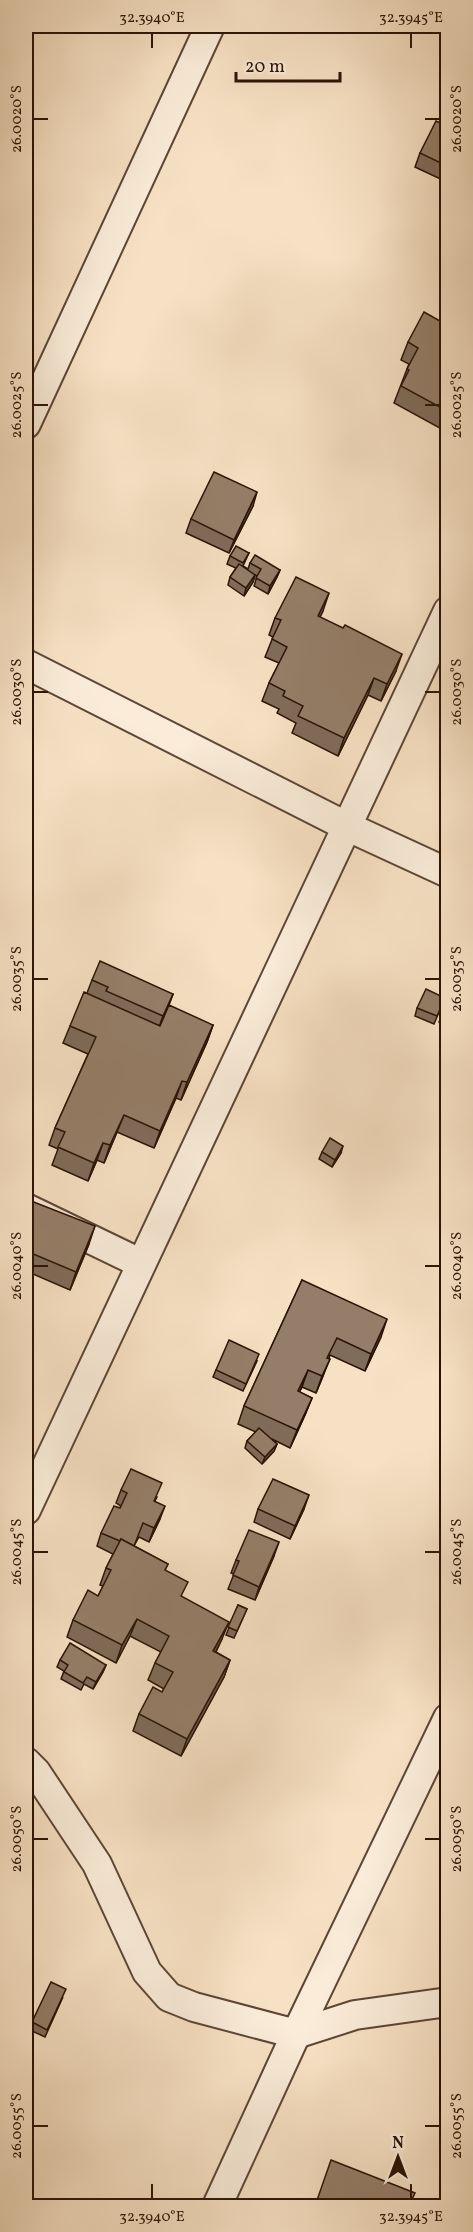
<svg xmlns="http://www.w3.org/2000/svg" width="473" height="2232" font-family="Vollkorn,serif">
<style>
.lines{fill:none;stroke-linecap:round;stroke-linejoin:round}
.minor-casing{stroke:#5d4636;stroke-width:32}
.minor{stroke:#faecd9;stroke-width:28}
.wall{fill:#806c5a;stroke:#2a1306;stroke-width:1.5}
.shaded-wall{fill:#68584a;stroke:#2a1306;stroke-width:1.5}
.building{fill:#957e69;stroke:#2a1306;stroke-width:1.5}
.ticks{fill:none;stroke:#2a1306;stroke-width:2}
.neatline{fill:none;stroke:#2a1306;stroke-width:2}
.ticks-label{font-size:15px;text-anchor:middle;fill:#2a1306}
</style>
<rect width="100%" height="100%" fill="#f7e1c4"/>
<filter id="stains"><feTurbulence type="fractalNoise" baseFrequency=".00333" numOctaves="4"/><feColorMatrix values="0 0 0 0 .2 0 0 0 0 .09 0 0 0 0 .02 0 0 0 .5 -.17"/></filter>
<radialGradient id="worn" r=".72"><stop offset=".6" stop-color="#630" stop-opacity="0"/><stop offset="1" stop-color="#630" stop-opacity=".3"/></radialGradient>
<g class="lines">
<g class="minor-casing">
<g id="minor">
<polyline points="26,424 210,26"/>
<polyline points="26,664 346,826 448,873"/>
<polyline points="26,1208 140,1263"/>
<polyline points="26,1510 448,611"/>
<polyline points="26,1762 36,1772 97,1864 147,1972 169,1997 194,2007 296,2034 355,2015 448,2002"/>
<polyline points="217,2206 296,2034 448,1718"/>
</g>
</g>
<use href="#minor" class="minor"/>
</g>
<g class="wall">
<polygon points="447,126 447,182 415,167 420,153"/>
<polygon points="447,325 447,432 394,403 407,369 409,364 401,360 408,342"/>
<polygon points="253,506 229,553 186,533 191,519"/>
<polygon points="249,553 243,566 248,569 250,563 280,570 277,577 268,594 254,586 257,576 255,575 253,582 244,596 228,585 230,577 236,568 227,564 230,556"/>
<polygon points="323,611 320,617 396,671 381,701 368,695 338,756 292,733 296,723 277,713 279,709 262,701 269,683 279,663 265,657 273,637 269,635 275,618"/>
<polygon points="92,980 173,994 160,1025 213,1025 207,1042 181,1100 176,1098 154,1148 117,1132 104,1163 97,1160 88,1181 52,1165 58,1149 49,1145 55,1128 88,1054 63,1043 70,1026 87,993"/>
<polygon points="445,998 434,1024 415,1016 417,1008"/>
<polygon points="447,999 447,1026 439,1022"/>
<polygon points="322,1152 341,1153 332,1167 319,1159"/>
<polygon points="26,1199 89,1244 70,1290 26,1271"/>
<polygon points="302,1280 381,1337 365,1371 330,1355 323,1376 316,1393 302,1387 299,1392 312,1398 305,1415 290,1448 272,1439 277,1444 274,1451 262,1464 245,1448 247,1441 256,1432 238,1424 244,1406"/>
<polygon points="257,1361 243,1391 213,1377 216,1370"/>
<polygon points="121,1490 157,1497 155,1501 160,1519 149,1542 139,1537 134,1546 168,1564 165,1570 182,1597 222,1639 216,1652 230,1660 224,1677 181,1756 133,1731 139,1714 162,1692 164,1689 148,1680 155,1663 161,1652 130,1636 116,1663 67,1637 73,1620 98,1596 103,1586 100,1585 106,1568 113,1554 97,1546 101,1533 121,1506 116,1503"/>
<polygon points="258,1509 304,1509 290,1539 254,1522"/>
<polygon points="274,1556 255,1600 228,1589 234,1574 231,1573 236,1560"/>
<polygon points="238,1605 247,1609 234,1638 226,1635"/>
<polygon points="60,1660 106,1665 103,1672 93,1689 84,1684 81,1690 61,1679 64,1671 57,1667"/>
<polygon points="63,1997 45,2037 30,2030 32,2022"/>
</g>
<g class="shaded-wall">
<polygon points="257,492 253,506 229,553 234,540"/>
<polygon points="280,570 277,577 268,594 270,586"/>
<polygon points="255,575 253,582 244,596 246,588"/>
<polygon points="329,593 323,611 312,633 318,616"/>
<polygon points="402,654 396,671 381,701 387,684"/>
<polygon points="374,678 368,695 338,756 344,738"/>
<polygon points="173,994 168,1008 158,1030 163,1016"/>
<polygon points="213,1025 207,1042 181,1100 187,1082"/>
<polygon points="182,1081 176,1098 154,1148 160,1131"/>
<polygon points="124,1115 117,1132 104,1163 110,1145"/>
<polygon points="103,1143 97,1160 88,1181 94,1163"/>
<polygon points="343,1146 341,1153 332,1167 335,1160"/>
<polygon points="95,1226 89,1244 70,1290 76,1272"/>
<polygon points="387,1319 381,1337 365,1371 371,1354"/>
<polygon points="330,1359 316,1393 322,1376"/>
<polygon points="308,1370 302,1387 291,1409 298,1391"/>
<polygon points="312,1398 305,1415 290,1448 297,1430"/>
<polygon points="277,1444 274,1451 262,1464 265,1457"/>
<polygon points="309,1495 304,1509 290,1539 295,1526"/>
<polygon points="165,1506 160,1519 149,1542 154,1528"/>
<polygon points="279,1542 274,1556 255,1600 259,1587"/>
<polygon points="137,1619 130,1636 116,1663 122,1645"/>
<polygon points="229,1622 222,1639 207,1669 213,1651"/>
<polygon points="230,1660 224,1677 181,1756 187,1739"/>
<polygon points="106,1665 103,1672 93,1689 96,1682"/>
</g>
<g class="building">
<polygon points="436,121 447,126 447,166 420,153"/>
<polygon points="424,312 447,325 447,411 401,386 409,370 407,369 418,348 408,342"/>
<polygon points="214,472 257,492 234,540 191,519"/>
<polygon points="236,546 249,553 243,563 230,556"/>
<polygon points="255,555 280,570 270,586 256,578 261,569 250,563"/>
<polygon points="239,564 255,575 246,588 230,577"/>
<polygon points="296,577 329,593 318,616 343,628 345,625 402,654 387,684 374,678 344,738 298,716 303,706 283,696 285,691 269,683 287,647 272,639 281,620 275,618"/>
<polygon points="100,961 173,994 163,1016 106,991 108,987 92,980"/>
<polygon points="426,989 445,998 437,1016 417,1008"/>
<polygon points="84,992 160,1026 169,1005 213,1025 187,1082 182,1081 160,1131 124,1115 110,1145 103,1143 94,1163 58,1147 65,1132 55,1128 96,1037 70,1026"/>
<polygon points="447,999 447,1010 443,1008"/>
<polygon points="330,1138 343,1146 335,1160 322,1152"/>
<polygon points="26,1199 95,1226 76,1272 26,1251"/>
<polygon points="302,1280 387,1319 371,1354 337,1338 327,1358 330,1359 322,1376 308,1370 298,1391 312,1398 297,1430 244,1406"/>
<polygon points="229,1340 259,1354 246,1384 216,1370"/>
<polygon points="259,1428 277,1444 265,1457 247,1441"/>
<polygon points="131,1469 162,1483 154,1501 165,1506 154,1528 143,1523 134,1546 121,1539 120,1541 101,1533 114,1506 120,1508 127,1493 121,1490"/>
<polygon points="273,1479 309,1495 295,1526 258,1509"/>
<polygon points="249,1530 279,1542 259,1587 233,1575 239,1561 236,1560"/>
<polygon points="121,1539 168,1564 165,1570 188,1582 181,1596 229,1622 213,1651 230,1660 187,1739 139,1714 153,1687 162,1692 173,1672 155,1663 169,1636 137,1619 122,1645 73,1620 88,1590 98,1596 111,1570 106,1568"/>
<polygon points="238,1605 247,1609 237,1631 228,1627"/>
<polygon points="70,1643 106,1665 96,1682 87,1677 83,1683 64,1672 68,1665 60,1660"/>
<polygon points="51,1982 66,1989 47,2030 32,2022"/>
<polygon points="331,2160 415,2193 409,2206 315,2206"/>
</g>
<path class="ticks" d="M152 33V48M411 33V48M33 119H48M425 119H440M33 405H48M425 405H440M33 692H48M425 692H440M33 979H48M425 979H440M33 1266H48M425 1266H440M33 1552H48M425 1552H440M33 1839H48M425 1839H440M33 2126H48M425 2126H440M152 2184V2199M411 2184V2199"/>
<rect width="473" height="2232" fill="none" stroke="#f7e1c4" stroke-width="66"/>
<g transform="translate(398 2157)" stroke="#faecd9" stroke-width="4.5" paint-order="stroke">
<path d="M0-4.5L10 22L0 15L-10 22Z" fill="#2a1306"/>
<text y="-9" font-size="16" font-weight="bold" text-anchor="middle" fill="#2a1306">N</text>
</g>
<path d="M236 72v9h104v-9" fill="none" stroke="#2a1306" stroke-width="3"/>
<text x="245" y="72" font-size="18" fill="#2a1306" stroke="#faecd9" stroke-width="4.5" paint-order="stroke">20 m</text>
<rect x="33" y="33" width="407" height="2166" class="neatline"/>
<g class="ticks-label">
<text x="152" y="22">32.3940°E</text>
<text x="411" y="22">32.3945°E</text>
<text transform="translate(16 119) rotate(-90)" y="5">26.0020°S</text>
<text transform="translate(456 119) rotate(-90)" y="5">26.0020°S</text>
<text transform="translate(16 405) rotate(-90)" y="5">26.0025°S</text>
<text transform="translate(456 405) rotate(-90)" y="5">26.0025°S</text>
<text transform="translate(16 692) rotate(-90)" y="5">26.0030°S</text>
<text transform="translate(456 692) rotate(-90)" y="5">26.0030°S</text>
<text transform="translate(16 979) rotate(-90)" y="5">26.0035°S</text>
<text transform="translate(456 979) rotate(-90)" y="5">26.0035°S</text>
<text transform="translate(16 1266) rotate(-90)" y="5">26.0040°S</text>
<text transform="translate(456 1266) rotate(-90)" y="5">26.0040°S</text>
<text transform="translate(16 1552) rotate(-90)" y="5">26.0045°S</text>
<text transform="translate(456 1552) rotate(-90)" y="5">26.0045°S</text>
<text transform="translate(16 1839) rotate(-90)" y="5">26.0050°S</text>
<text transform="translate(456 1839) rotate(-90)" y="5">26.0050°S</text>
<text transform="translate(16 2126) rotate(-90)" y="5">26.0055°S</text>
<text transform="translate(456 2126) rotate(-90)" y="5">26.0055°S</text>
<text x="152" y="2221">32.3940°E</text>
<text x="411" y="2221">32.3945°E</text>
</g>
<rect width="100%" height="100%" filter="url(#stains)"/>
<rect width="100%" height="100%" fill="url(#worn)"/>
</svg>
